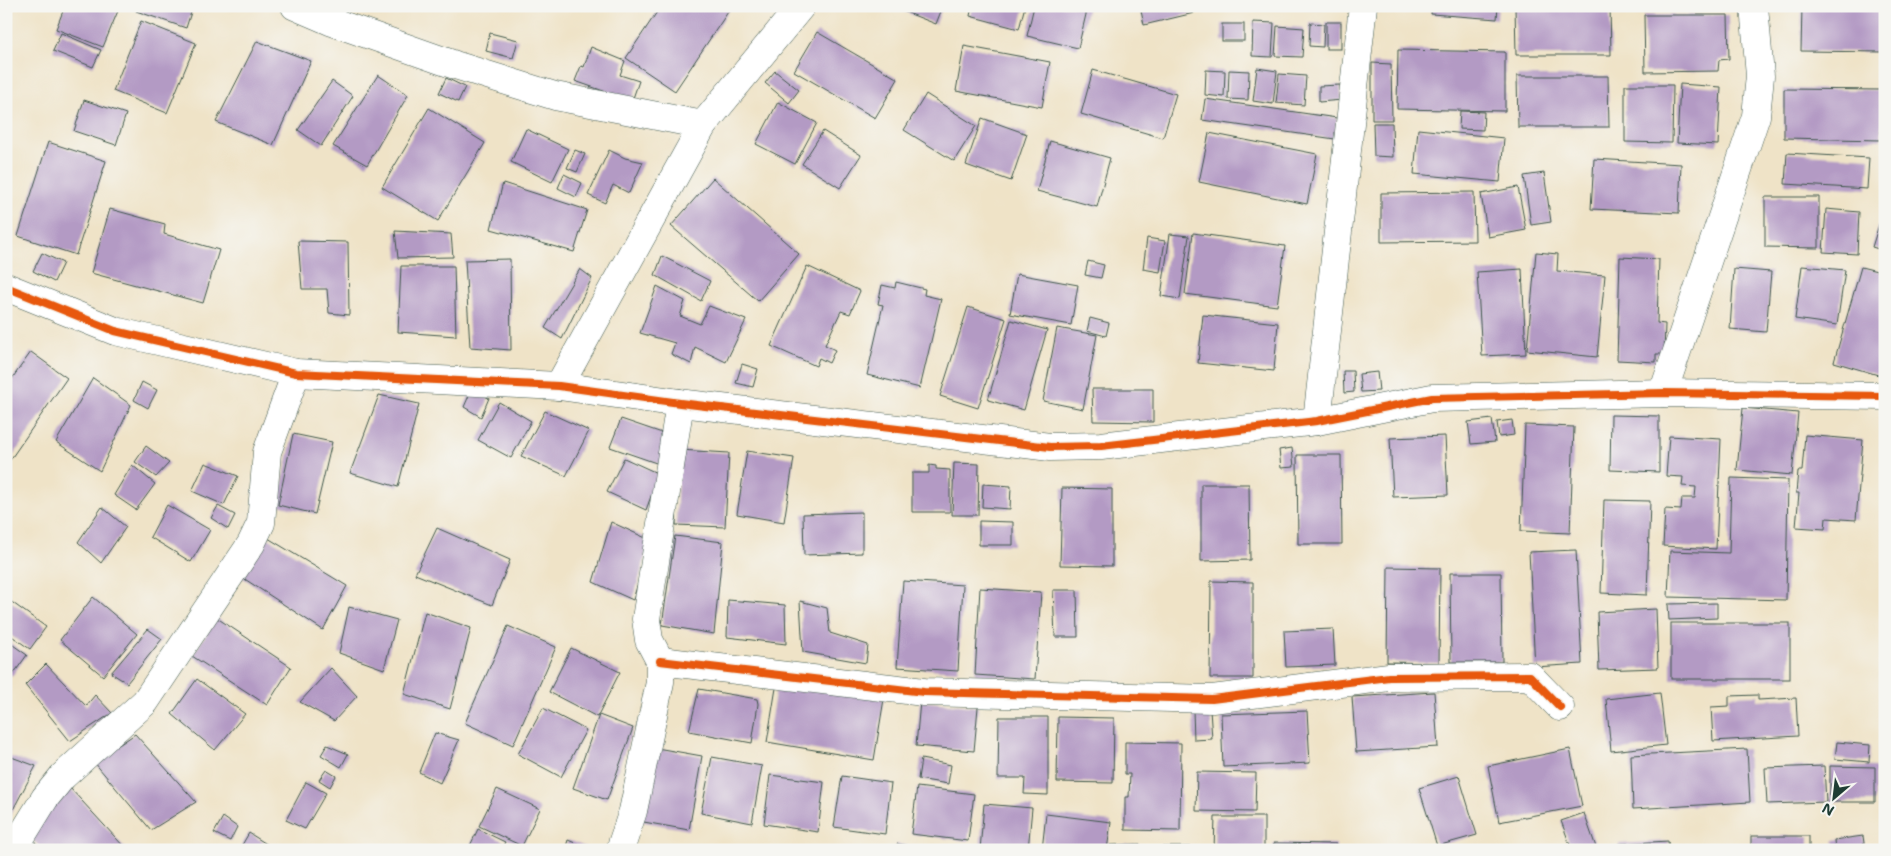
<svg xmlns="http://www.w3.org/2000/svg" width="1891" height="856" font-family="'Shantell Sans',sans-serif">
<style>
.building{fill:#b39ac4}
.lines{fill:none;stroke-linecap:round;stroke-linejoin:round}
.minor-casing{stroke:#3e564a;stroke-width:29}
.minor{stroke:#fff;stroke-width:28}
.cycleway-casing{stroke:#f6f6f2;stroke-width:11}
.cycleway{stroke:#e8590c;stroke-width:8}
</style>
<rect width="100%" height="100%" fill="#f6f6f2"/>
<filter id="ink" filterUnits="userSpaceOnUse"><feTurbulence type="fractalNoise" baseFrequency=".02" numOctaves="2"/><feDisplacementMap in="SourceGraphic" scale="10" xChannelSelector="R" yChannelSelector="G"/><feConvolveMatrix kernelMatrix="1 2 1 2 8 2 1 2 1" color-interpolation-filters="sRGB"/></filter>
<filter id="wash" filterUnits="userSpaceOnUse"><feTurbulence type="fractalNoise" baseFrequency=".0096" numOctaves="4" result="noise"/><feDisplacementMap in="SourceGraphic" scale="20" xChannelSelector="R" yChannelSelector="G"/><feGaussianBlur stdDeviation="1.12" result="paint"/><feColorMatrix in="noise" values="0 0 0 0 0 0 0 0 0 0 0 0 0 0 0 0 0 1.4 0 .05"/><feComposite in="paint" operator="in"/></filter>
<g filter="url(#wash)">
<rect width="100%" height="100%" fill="#efe3c7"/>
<g id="blocks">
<g class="building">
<polygon points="65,6 120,6 103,47 56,29"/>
<polygon points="138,6 193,6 186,28 136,11"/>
<polygon points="661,6 732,6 675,91 626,58"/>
<polygon points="890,6 943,6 936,24"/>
<polygon points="972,6 1025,6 1019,29 970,16"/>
<polygon points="1034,6 1088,6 1078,48 1027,36"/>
<polygon points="1140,6 1192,6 1194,13 1144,25"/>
<polygon points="1289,6 1323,6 1323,9 1289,8"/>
<polygon points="1432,6 1498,6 1497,19 1431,14"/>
<polygon points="1515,6 1610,6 1611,55 1516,55"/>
<polygon points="1802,6 1885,6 1885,52 1801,51"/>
<polygon points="1644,15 1728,15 1729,59 1719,60 1718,71 1645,72"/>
<polygon points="141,21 196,43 167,113 113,91"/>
<polygon points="1253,22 1274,23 1272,57 1252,56"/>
<rect x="1326" y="22" width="15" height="27"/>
<polygon points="1310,23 1324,24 1323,47 1309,46"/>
<rect x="1222" y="24" width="22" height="17"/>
<polygon points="1277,26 1304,28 1302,57 1275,56"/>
<polygon points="817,32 898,79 875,118 794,71"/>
<polygon points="61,33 101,50 93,67 53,51"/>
<polygon points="490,33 518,40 513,58 486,51"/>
<polygon points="257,41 311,61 273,145 216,122"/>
<polygon points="964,46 1050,62 1042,107 956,91"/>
<polygon points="591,47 625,61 620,75 639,81 632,101 575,81 581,66 584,67"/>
<polygon points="1398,50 1505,52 1505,111 1397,109"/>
<polygon points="1372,63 1391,64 1392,120 1372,120"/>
<polygon points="1257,68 1277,71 1273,104 1253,101"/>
<polygon points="1093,70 1176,94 1163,138 1081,114"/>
<polygon points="1206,70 1225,71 1224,97 1205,95"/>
<polygon points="1229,70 1249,71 1248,100 1228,99"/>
<polygon points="775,71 799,90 789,103 765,83"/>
<polygon points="1279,74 1306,76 1304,105 1276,103"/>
<polygon points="378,75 408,95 367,165 333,146"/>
<polygon points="1517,76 1608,76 1609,127 1518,127"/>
<polygon points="446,78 465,87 458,102 439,93"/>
<polygon points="332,81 353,96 321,146 298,130"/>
<polygon points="1680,84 1721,87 1718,145 1677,143"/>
<polygon points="1340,85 1342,100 1319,102 1319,86"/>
<polygon points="1625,85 1673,85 1672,143 1625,142"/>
<polygon points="1784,89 1882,90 1881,140 1784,138"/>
<polygon points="926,94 976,126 954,161 904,130"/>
<polygon points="1205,99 1337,118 1335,139 1202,120"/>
<polygon points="84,100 126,114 116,145 74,131"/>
<polygon points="778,102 817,123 795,164 756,144"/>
<polygon points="429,108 485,143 438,221 382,187"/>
<polygon points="1460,111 1484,112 1483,130 1459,129"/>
<polygon points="982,118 1027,134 1011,181 966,165"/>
<polygon points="1373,123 1392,123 1393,157 1374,156"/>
<polygon points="526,129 568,149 552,182 511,162"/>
<polygon points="1418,129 1504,138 1500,182 1414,174"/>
<polygon points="823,131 861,155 840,188 802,164"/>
<polygon points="1209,133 1317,154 1307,204 1199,182"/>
<polygon points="1050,141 1110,158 1097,207 1037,191"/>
<polygon points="48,142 106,161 76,255 18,236"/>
<polygon points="575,150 585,154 577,172 567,168"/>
<polygon points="609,150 625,158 643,162 629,193 613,185 605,203 588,195"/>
<polygon points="1787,153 1869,158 1867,189 1785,184"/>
<polygon points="1594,159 1681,164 1679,213 1591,209"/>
<polygon points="1544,173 1551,222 1531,225 1524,176"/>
<polygon points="564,174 582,183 576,197 558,188"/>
<polygon points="713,178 799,254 758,301 671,226"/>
<polygon points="503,183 587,210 574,252 491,229"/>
<polygon points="1518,187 1526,230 1488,237 1481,194"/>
<polygon points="1474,192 1475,241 1381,242 1381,193"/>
<polygon points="1765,197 1819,197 1819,248 1765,247"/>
<polygon points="110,209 165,224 164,234 219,250 203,303 91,273"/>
<polygon points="1826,209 1859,212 1857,254 1823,252"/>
<polygon points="1884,209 1885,209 1885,251 1872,247"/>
<polygon points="395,231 451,234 453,257 398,258"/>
<polygon points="1193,233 1285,246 1277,306 1185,294"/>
<polygon points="1170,234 1189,236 1180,299 1161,296"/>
<polygon points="1147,238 1165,241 1160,272 1143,269"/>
<polygon points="298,241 348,242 349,315 329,313 327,289 302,289"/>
<polygon points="1536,252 1558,254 1557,271 1605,275 1597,357 1527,350"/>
<polygon points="42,253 63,263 54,282 33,271"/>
<polygon points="662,256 710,281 701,301 655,275"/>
<polygon points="1620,257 1659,259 1657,323 1665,324 1664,354 1656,354 1656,362 1617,360"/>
<polygon points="510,259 511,350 470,347 465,260"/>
<polygon points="1088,261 1104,265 1101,278 1085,275"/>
<polygon points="401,266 454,266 456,336 398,332"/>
<polygon points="807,266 860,291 850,314 841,311 825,345 835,350 829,363 819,358 816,366 771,346"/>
<polygon points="1802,266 1845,270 1837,325 1795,319"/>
<polygon points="1861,267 1885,273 1885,377 1834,362"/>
<polygon points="580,269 592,278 562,339 545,328"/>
<polygon points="1522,269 1526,354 1482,356 1477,272"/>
<polygon points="1734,269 1771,272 1766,332 1730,329"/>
<polygon points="1017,274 1078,285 1071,325 1010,314"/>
<polygon points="896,282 925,289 924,295 941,299 920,388 867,375 883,305 878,304 882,285 895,288"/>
<polygon points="657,286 685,301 680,316 700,324 709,306 746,320 726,362 695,347 691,364 671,354 675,343 640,333"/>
<polygon points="968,307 1006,319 978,408 940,396"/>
<polygon points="1203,315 1278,323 1274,371 1198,363"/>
<polygon points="1090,318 1109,323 1106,336 1087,331"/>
<polygon points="1011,320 1047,330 1024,410 988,400"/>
<polygon points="1057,328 1097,335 1083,409 1043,401"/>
<polygon points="31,352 67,378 10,460 6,458 6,387"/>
<polygon points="742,364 758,369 753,387 736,383"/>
<polygon points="1343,371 1353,371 1354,392 1344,393"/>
<polygon points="1377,372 1379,391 1361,392 1359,374"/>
<polygon points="93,378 131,405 100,471 56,442"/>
<polygon points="142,382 157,390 148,408 134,400"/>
<polygon points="1092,389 1153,389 1153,422 1093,421"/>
<polygon points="471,391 489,398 481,417 464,407"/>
<polygon points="379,395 419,404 398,487 350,473"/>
<polygon points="499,402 531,421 511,458 478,440"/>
<polygon points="1743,408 1798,413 1792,475 1737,470"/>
<polygon points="545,411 589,431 566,476 521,456"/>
<polygon points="1611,415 1659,416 1659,472 1610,470"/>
<polygon points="621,419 671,436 662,465 610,447"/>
<polygon points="1492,419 1495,442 1471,444 1468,422"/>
<polygon points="1512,420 1514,435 1499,437 1497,422"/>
<polygon points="1525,425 1574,427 1570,533 1521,531"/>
<polygon points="293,434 332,442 315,514 278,505"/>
<polygon points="1805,435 1863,440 1856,520 1826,518 1825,529 1796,527 1799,493 1796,493 1798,471 1802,471"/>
<polygon points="1445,436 1448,495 1393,497 1390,438"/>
<polygon points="1669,436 1721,439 1716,549 1663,546 1665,509 1681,510 1682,498 1695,498 1696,487 1682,486 1683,477 1666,476"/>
<polygon points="146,446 169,463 156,477 135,462"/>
<polygon points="1292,448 1294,467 1281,468 1279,450"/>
<polygon points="679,450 729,453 725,527 676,525"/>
<polygon points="747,451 794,458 784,522 737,514"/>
<polygon points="1297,455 1341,455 1342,544 1298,544"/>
<polygon points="624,458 659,474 646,510 607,492"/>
<polygon points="205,463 238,476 224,505 192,491"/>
<polygon points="954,463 979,464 978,515 952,515"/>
<polygon points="132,465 155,484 136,510 114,495"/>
<polygon points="929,465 936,466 936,469 950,470 950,512 912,512 912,473 929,473"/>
<polygon points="1731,478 1788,480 1786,600 1668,597 1670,551 1729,553"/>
<polygon points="983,484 1011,486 1010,509 982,507"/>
<polygon points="1201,484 1249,484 1250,560 1201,561"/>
<polygon points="1062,488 1112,489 1112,566 1060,565"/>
<polygon points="1604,500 1650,501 1647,595 1601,593"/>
<polygon points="167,505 210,530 191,562 150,537"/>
<polygon points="218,506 235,515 228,529 211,518"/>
<polygon points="102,507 126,527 101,563 78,542"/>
<polygon points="862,512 862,553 804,555 803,514"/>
<polygon points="979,521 1013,522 1013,545 979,545"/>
<polygon points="611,522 650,540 633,600 593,582"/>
<polygon points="437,528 510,560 492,605 415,574"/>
<polygon points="263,535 347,586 323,630 240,576"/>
<polygon points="675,536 723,542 714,634 662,625"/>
<polygon points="1576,550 1582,664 1535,667 1529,552"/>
<polygon points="1388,567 1440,568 1439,663 1387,662"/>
<polygon points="1450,573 1501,573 1502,662 1451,662"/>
<polygon points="903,581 963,585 958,671 897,667"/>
<polygon points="1211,581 1253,582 1253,678 1210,678"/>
<polygon points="980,588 1041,592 1035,679 975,675"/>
<polygon points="1053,590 1077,590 1078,637 1055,637"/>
<polygon points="93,597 137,634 103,676 60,640"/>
<polygon points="6,598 46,627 30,649 6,632"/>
<polygon points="728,600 785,605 786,644 727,637"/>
<polygon points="800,601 827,608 830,633 868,645 866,663 803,652"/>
<polygon points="1717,603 1717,618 1669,620 1668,604"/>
<polygon points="349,607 397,620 384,669 339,653"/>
<polygon points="1656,609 1658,668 1599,670 1597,612"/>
<polygon points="425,612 471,628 450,709 404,694"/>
<polygon points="217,618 291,667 267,705 192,656"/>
<rect x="1671" y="623" width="119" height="56"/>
<polygon points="508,626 556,647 513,745 465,723"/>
<polygon points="148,629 162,639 127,683 111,673"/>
<polygon points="1333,629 1335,665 1286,667 1284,631"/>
<polygon points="6,640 27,655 12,676 6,672"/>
<polygon points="571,648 620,672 597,717 549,692"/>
<polygon points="46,664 86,706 95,695 112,713 70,741 25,685"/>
<polygon points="331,668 357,696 334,721 300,702"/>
<polygon points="197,679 245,714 215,750 172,714"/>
<polygon points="777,682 884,699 874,760 767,742"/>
<polygon points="699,689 757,699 758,704 752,743 689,731"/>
<polygon points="1434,692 1438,747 1356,752 1352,697"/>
<polygon points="1660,693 1666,745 1611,751 1606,699"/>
<polygon points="1758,695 1758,700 1796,698 1798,736 1713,741 1711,707 1729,706 1729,696"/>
<polygon points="920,701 978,707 974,751 916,746"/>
<polygon points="543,708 586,730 561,777 518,754"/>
<polygon points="1193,710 1210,710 1212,739 1194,740"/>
<polygon points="1307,711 1310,763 1223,767 1221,714"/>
<polygon points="599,715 633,728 607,800 573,788"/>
<polygon points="999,717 1048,717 1048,795 1024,794 1025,778 998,778"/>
<polygon points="1058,717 1114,718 1113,783 1057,782"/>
<polygon points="435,733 459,740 440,783 419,772"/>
<polygon points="135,734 196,802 151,830 94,762"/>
<polygon points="1125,742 1181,743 1180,831 1125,830 1125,797 1129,797 1130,774 1125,774"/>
<polygon points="1837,742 1870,745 1869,762 1835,759"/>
<polygon points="327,745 348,754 341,767 321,755"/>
<polygon points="651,747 702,756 689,830 638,821"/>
<polygon points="1570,749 1582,806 1499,822 1488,766"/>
<polygon points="1747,749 1750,802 1633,809 1631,755"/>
<polygon points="6,755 36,766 6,823"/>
<polygon points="712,757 762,766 752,823 701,813"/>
<polygon points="921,759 951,765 948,784 918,779"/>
<polygon points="1824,766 1826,802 1767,804 1765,768"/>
<polygon points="1830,766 1875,767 1875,802 1830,802"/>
<polygon points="326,770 336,776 330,787 319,780"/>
<polygon points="1197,772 1256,773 1255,812 1196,811"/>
<polygon points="770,775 824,782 818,832 764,824"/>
<polygon points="842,776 891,783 885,834 834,827"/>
<polygon points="1459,776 1477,835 1437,846 1419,788"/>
<polygon points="306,782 326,793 305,829 286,820"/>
<polygon points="917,787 974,794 968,841 911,834"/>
<polygon points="70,788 127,850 43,850 27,834"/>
<polygon points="497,789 540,809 522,846 479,826"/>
<polygon points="984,804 1032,808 1028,850 980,850"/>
<polygon points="1584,813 1597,850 1572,850 1561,821"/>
<polygon points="1046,814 1111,822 1107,850 1042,850"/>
<polygon points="223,817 237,827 230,841 214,833"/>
<polygon points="1215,817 1264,817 1264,850 1214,850"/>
<polygon points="478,829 505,842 501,850 468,850"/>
<polygon points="249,833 276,850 239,850"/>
<rect x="1751" y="836" width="58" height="14"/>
<polygon points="1863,836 1865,850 1835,850 1834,840"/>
<polygon points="568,840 592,850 565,850"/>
<polygon points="1668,841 1669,850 1619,850 1619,844"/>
<polygon points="1274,843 1336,844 1336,850 1273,850"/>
<polygon points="897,844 928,849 928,850 896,850"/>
<polygon points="1140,844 1140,850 1111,850 1110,845"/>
<rect x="1149" y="847" width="48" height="3"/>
</g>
</g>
</g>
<g filter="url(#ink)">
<use href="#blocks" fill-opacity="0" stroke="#3e564a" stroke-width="1"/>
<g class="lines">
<g class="minor-casing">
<g id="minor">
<polyline points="295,6 330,21 455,65 555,96 703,125"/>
<polyline points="6,287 115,331 296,373 559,386 680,403 1050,447 1101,446 1317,421 1432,398 1663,393 1885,396"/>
<polyline points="559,386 703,125 801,6"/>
<polyline points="1663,393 1756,116 1760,76 1754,6"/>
<polyline points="1317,421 1363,6"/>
<polyline points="660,661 924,692 1212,699 1389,677 1530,676 1560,707"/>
<polyline points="13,850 45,798 63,776 145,702 251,544 261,523 267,452 296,373"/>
<polyline points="620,850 633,811 660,682 660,661 649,640 646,619 680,403"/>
</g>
</g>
<use href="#minor" class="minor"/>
<g class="cycleway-casing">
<g id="cycleway">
<polyline points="6,287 115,331 296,373 559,386 680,403 1050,447 1101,446 1317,421 1432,398 1663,393 1885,396"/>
<polyline points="660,661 924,692 1212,699 1389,677 1530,676 1560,707"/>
</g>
</g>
<use href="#cycleway" class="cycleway"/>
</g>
</g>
<rect width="1891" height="856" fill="none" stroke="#f6f6f2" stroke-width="25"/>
<g transform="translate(1834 798) rotate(208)" stroke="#f6f6f2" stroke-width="4" paint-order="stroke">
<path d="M0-4L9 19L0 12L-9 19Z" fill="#1f3d34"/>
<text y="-8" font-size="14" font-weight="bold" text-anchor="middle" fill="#1f3d34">N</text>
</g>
</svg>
